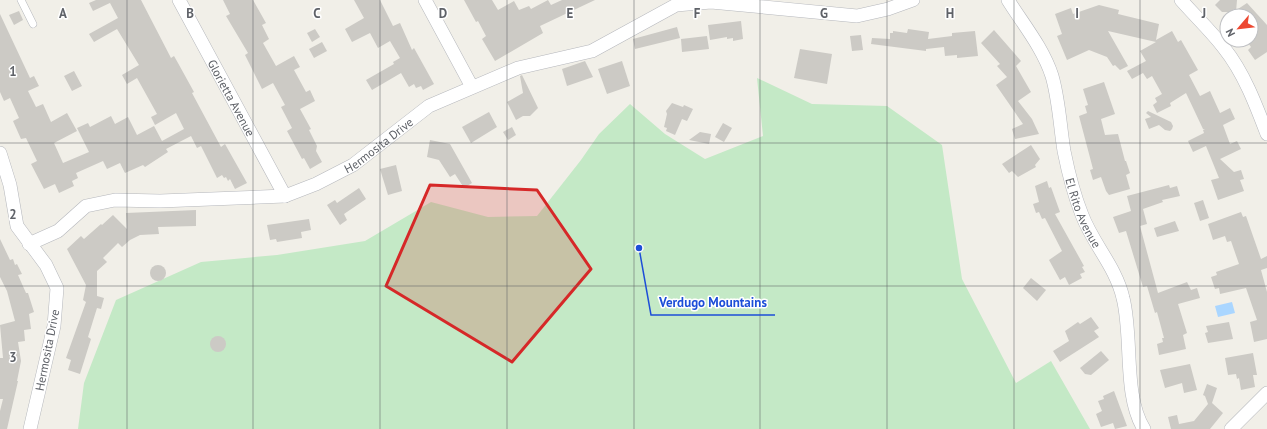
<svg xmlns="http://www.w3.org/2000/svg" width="1267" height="429" font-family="'PT Sans',sans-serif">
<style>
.green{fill:#c4e9c6}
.water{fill:#aad6ff}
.building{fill:#cccac5}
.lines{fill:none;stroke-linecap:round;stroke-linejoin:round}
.lane-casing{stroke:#b5b7bc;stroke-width:8}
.street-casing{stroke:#b5b7bc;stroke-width:14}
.lane{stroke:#fff;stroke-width:7}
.street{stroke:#fff;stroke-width:13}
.marked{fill:#d62828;fill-opacity:0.2;stroke:#d62828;stroke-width:3;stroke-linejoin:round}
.grid{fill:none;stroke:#5f6268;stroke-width:1;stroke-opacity:0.55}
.labels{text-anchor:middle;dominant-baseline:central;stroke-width:3;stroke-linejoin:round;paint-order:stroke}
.street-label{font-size:12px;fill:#5f6268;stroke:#fff}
.grid-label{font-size:13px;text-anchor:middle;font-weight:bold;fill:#5f6268;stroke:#fff;stroke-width:3;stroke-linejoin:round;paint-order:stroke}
.leader{fill:none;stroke:#1d4ed8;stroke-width:1.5}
.callout-dot{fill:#1d4ed8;stroke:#fff;stroke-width:1.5}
.callout-label{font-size:13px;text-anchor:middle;font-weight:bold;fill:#1d4ed8;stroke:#fff;stroke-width:3;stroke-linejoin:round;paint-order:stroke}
</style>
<rect width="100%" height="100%" fill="#f1efe8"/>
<polygon class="green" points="757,78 812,104 887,106 942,145 962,279 1016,383 1051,361 1090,429 78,429 84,383 116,300 201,262 277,255 365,241 431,202 488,217 537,216 581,160 599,134 630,104 665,134 705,159 763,136"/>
<polygon class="water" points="1232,302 1235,313 1218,317 1215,306"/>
<g class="building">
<polygon points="96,0 141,0 171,58 174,56 178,63 194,92 192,93 221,147 225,144 247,183 235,189 230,179 228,181 226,177 224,178 222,175 217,178 201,146 197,148 191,136 166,149 168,152 145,167 143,165 125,173 120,163 107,169 103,161 76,173 78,178 72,181 74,186 59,193 55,184 44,189 31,164 37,161 26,138 21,139 13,121 19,118 10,98 4,101 0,92 0,14 30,78 34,76 39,86 28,91 36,107 43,104 51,122 67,113 77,131 54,143 63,163 89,152 77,128 88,123 90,127 111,116 115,124 128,117 137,135 154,126 162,141 184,129 176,113 155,125 151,117 157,114 137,78 127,84 122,75 139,65 117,29 94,42 89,34 118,18 110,3 112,2 93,11 89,3"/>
<polygon points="223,0 253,0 266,23 262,25 269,39 263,43 276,66 294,56 300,67 294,70 306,92 310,90 315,101 300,109 311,129 309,130 317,146 316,151 322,162 310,169 304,158 302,159 287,131 292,128 281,107 285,105 273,83 262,89 245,55 248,53 226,16 230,14"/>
<polygon points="354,0 380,0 393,26 400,23 412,50 414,48 434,84 423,90 421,86 416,88 414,84 409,87 401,73 372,90 366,80 394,64 393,62 400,58 390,41 378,48 370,33 352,42 345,29 364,18"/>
<polygon points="464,0 492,0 498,10 514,1 519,10 529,6 531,9 548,0 551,5 562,0 595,0 540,26 543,33 495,61 482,39 486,36 478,21 476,22"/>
<polygon points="1220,0 1237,0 1236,12 1222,12 1215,5"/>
<polygon points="1247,3 1267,25 1267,52 1255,60 1248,50 1251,47 1246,40 1251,40 1251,16 1243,16 1238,9"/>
<polygon points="1099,5 1119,10 1118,14 1159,24 1156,40 1172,31 1178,42 1181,40 1198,70 1189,75 1200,96 1210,91 1220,113 1230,108 1235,119 1223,125 1230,144 1237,141 1241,149 1220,159 1234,172 1241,170 1244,179 1240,180 1244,191 1218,200 1211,180 1219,178 1206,146 1193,152 1188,141 1204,133 1203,130 1205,129 1203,129 1186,93 1170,103 1171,106 1157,113 1153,105 1157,102 1155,98 1162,94 1152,76 1147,79 1143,73 1132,79 1127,71 1146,61 1140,51 1156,42 1108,31 1128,66 1120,70 1115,65 1113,66 1107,57 1089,50 1067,60 1057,36 1062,34 1055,14 1071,8 1073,14"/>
<polygon points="19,11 23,20 14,25 9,15"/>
<polygon points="741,21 743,39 733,41 733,38 727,39 727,37 710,40 708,25"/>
<polygon points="677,27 680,38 635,49 633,39"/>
<polygon points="315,29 320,37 312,42 307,33"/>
<polygon points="908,29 929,32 928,39 952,36 952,33 975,31 978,56 957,58 957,55 945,56 944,47 926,49 926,51 871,44 872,38 890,39 890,33 893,33 893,31 907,33"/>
<polygon points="994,30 1021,61 1016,66 1031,92 1018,101 1032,119 1039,134 1015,139 1012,129 1023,124 996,85 1007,77 997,66 1000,64 981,43"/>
<polygon points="861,35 863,50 852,51 850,36"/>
<polygon points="707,36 709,49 682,52 681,39"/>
<polygon points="322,42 327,51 314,58 309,49"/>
<polygon points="800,49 832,54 827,84 794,78"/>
<polygon points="585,61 593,77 567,86 562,69"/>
<polygon points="622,61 630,86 607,94 598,69"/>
<polygon points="74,71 82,86 72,91 64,76"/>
<polygon points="522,75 538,108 530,116 523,116 516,120 507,102 523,93 520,76"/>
<polygon points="1104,82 1115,114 1101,119 1105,135 1118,134 1125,161 1126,161 1130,173 1126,175 1130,189 1109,195 1106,191 1101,177 1093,180 1090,170 1093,169 1079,116 1087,113 1085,106 1088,105 1083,89"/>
<polygon points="672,103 683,107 684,105 693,109 687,121 682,119 675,135 666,131 667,128 664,127 667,114 666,111"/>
<polygon points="1148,111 1171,122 1173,126 1172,129 1170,131 1165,130 1159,125 1149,129 1145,119 1151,117 1146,113"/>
<polygon points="489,112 497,127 471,143 462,127"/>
<polygon points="723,123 732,128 724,142 715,137"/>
<polygon points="512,127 516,135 508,140 503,132"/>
<polygon points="700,132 711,134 709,144 689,140"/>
<polygon points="430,140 450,144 472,183 464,188 455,174 450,177 439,160 427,157"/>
<polygon points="1031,145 1040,159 1035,165 1036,167 1018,177 1012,171 1009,173 1002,164"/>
<polygon points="396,165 402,191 388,195 380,169"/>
<polygon points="1047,181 1049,188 1051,187 1060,212 1055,214 1084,266 1082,267 1085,272 1080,274 1082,278 1069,285 1065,277 1060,280 1049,260 1062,251 1045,218 1042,219 1039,212 1036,213 1033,204 1039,202 1035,186"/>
<polygon points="1169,185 1170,188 1177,186 1180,196 1162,200 1163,202 1143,209 1147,224 1140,226 1158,293 1187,282 1191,290 1197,288 1200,298 1178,304 1187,333 1183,335 1186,349 1159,355 1157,344 1163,342 1162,338 1164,338 1157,312 1155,313 1147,286 1143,287 1126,231 1119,233 1113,217 1131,211 1127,196"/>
<polygon points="359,188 366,199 344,214 347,220 340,225 327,205 335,200 337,203"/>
<polygon points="1203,200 1209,218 1200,221 1194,203"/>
<polygon points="196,210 196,226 158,227 159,234 140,235 130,240 122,247 118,243 103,258 107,262 97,271 97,296 104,298 101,309 97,308 88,337 91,339 80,374 68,370 71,360 66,358 86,302 83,300 86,285 67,249 81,236 84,239 101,224 102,225 113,215 127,229 126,213"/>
<polygon points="1241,212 1243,217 1246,216 1261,259 1267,256 1267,268 1261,270 1267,292 1267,339 1254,342 1250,322 1257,320 1246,288 1220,294 1219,288 1215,289 1211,277 1217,275 1216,272 1239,264 1231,241 1227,242 1225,236 1213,240 1208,224"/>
<polygon points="309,219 311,230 301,232 302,238 277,242 276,239 270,240 267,225"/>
<polygon points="1175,221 1179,231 1157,237 1154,228"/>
<polygon points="0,239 10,260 13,259 15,265 17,264 22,274 18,275 26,293 28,293 34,312 29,314 31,329 24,330 25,341 18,342 21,361 17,381 18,381 7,429 0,429 0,411 3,399 0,399 0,358 3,358 0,325 15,321 7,291 0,277"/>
<circle cx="158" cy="273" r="8"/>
<polygon points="1031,278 1046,290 1037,301 1023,288"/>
<polygon points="1091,317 1099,328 1094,331 1099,337 1060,362 1053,351 1069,341 1065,331 1078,322 1080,324"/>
<polygon points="1229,322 1233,339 1208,343 1205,333 1208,332 1206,326"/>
<circle cx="218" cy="344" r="8"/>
<polygon points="1101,351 1109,360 1091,375 1085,374 1080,368"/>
<polygon points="1253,353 1257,375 1253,375 1255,387 1241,390 1239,378 1237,379 1236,374 1228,375 1225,358"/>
<polygon points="1190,364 1197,390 1184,393 1182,383 1165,388 1160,370"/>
<polygon points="1207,384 1217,388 1212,403 1223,413 1210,429 1171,429 1168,417 1177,415 1179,424 1194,421 1208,404 1205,396 1203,395"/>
<polygon points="1114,391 1127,426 1115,429 1113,423 1101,427 1096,414 1102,411 1098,401 1104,399 1103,396"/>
</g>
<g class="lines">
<g class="lane-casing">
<polyline id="lane" points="21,0 33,24"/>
</g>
<g class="street-casing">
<g id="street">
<path id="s1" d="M179 0 285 196"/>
<polyline points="425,0 472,87"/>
<path id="s2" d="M1008 0C1023 24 1043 48 1052 76 1059 100 1060 126 1064 151 1068 171 1074 195 1082 215 1093 244 1116 267 1123 298 1133 337 1123 396 1144 429"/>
<path d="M1181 0C1195 16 1211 31 1224 48 1244 73 1256 105 1267 134"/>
<polyline points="0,153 10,185 17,226 46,265 57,288 54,326 30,429"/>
<path id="s3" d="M29 244 58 231 86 206 115 200 160 201 285 196 316 184 353 165 429 106 518 68 592 51 676 5 711 2 857 16 888 9 913 0"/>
<polyline points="1231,429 1267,393"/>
</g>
</g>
<use href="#lane" class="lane"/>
<use href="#street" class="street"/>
</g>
<path class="marked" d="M430 185 537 190 591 269 512 362 386 286Z"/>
<path class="grid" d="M127 0V429M253 0V429M380 0V429M507 0V429M634 0V429M760 0V429M887 0V429M1014 0V429M1140 0V429M0 143H1267M0 286H1267"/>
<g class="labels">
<g class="street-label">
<text stroke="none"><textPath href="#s1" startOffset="111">Glorietta Avenue</textPath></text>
<text stroke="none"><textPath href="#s3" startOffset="376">Hermosita Drive</textPath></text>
<text stroke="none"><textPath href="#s2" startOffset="229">El Rito Avenue</textPath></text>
<text transform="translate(47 350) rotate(-79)">Hermosita Drive</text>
</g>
</g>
<g class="grid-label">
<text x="63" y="18">A</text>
<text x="190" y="18">B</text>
<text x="317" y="18">C</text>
<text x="443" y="18">D</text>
<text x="570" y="18">E</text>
<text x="697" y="18">F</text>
<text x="824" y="18">G</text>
<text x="950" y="18">H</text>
<text x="1077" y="18">I</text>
<text x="1204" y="18">J</text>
<text x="13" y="76">1</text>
<text x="13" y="219">2</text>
<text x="13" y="362">3</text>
</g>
<path class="leader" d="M639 248L651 315H775"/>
<circle class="callout-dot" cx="639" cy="248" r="4"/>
<g class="callout-label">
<text x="713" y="307">Verdugo Mountains</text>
</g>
<g transform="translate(1239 28) rotate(242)"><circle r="19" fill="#ffffff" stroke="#bfc0c3"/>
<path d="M0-3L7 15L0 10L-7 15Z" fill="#ed4831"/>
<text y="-6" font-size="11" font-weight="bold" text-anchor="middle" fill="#5f6268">N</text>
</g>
</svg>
